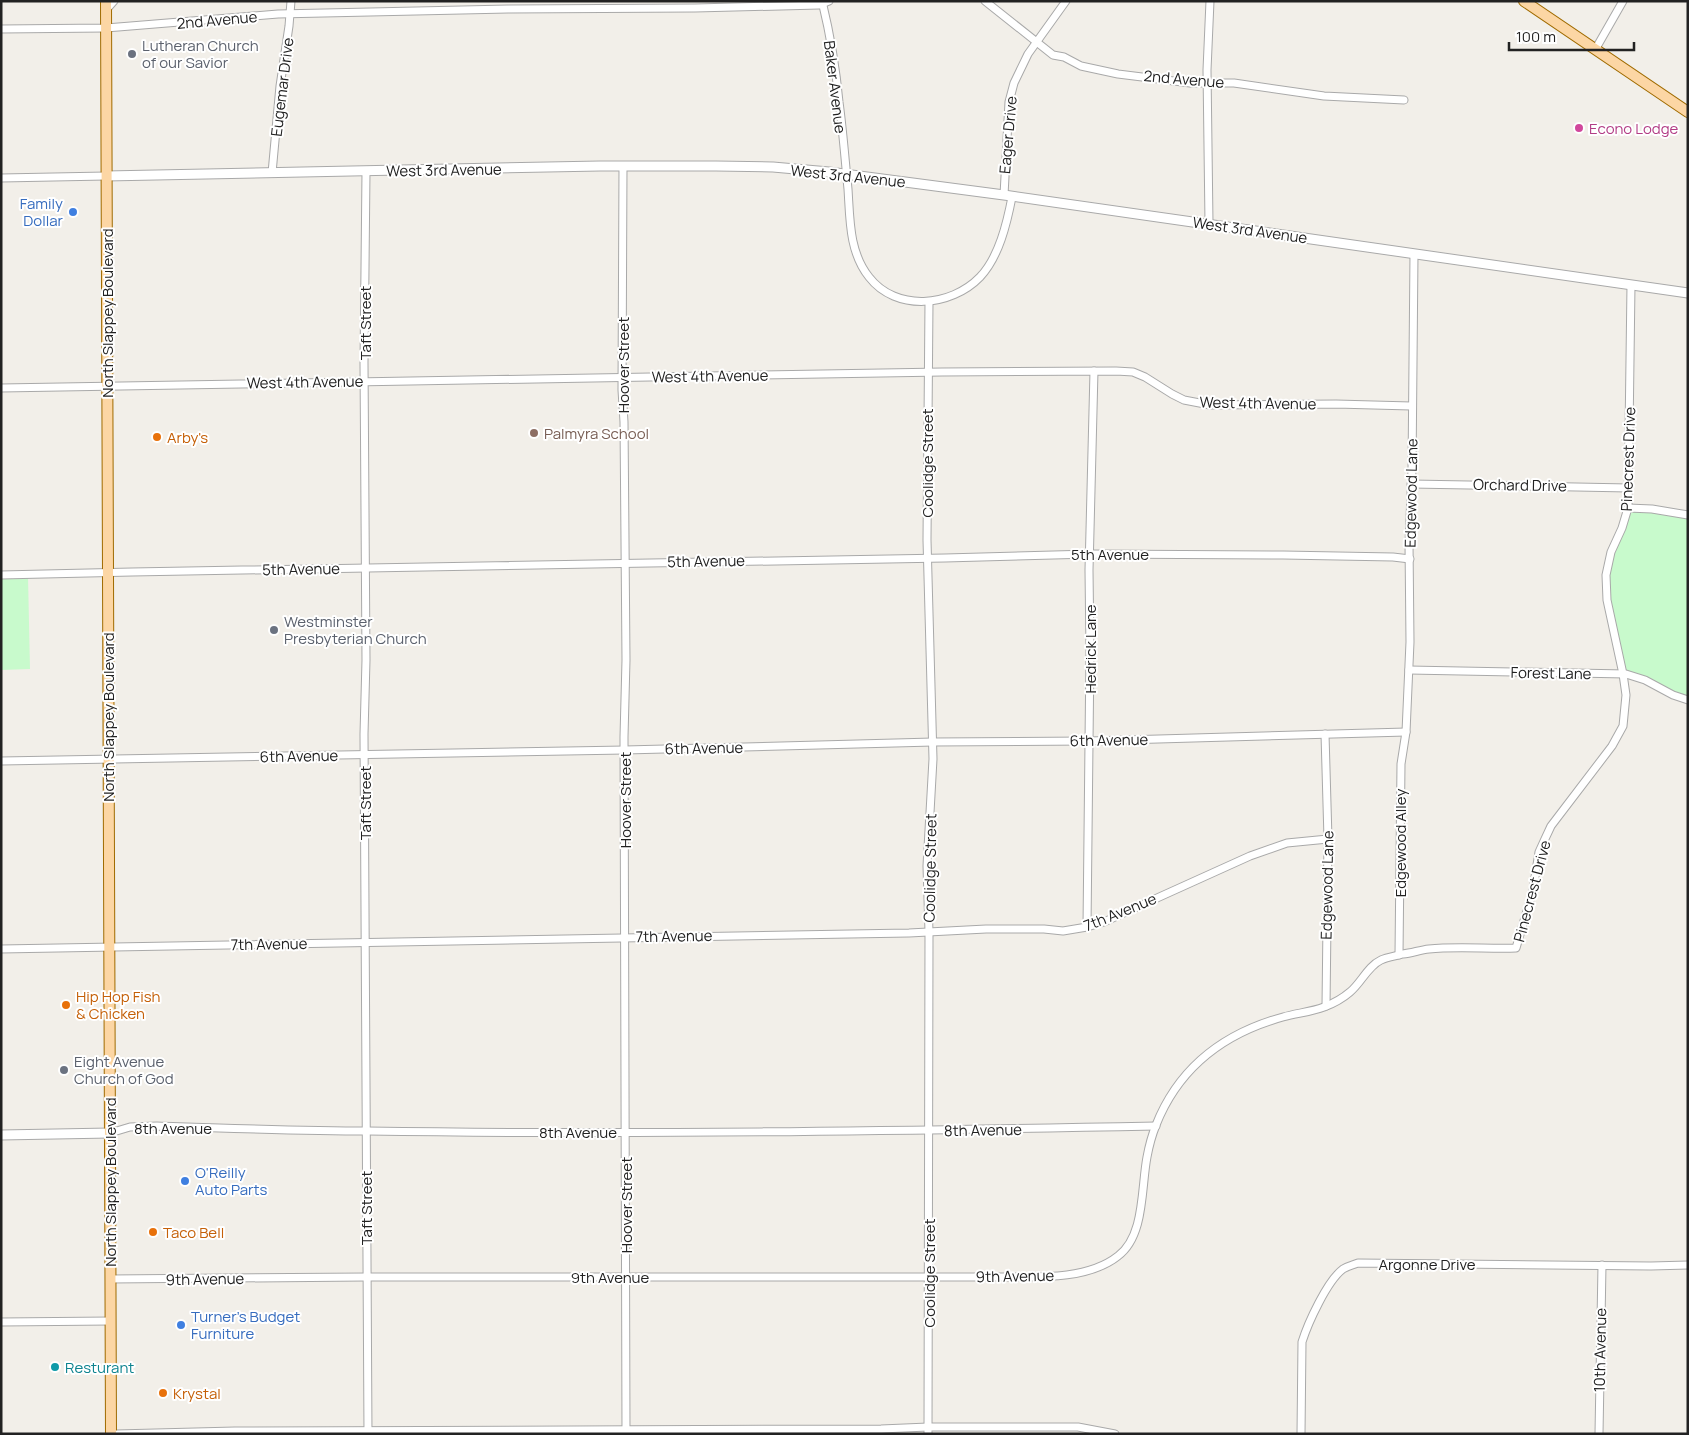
<svg xmlns="http://www.w3.org/2000/svg" width="1689" height="1435" font-family="Manrope,sans-serif">
<style>
.park{fill:#c8facc}
.lines{fill:none;stroke-linecap:round;stroke-linejoin:round}
.minor-casing{stroke:#a9a9a9;stroke-width:9}
.tertiary-casing{stroke:#a9a9a9;stroke-width:11}
.primary-casing{stroke:#a06b00;stroke-width:12}
.minor{stroke:#fff;stroke-width:7}
.tertiary{stroke:#fff;stroke-width:9}
.primary{stroke:#fcd6a4;stroke-width:10}
.worship-dot{fill:#6b7280;stroke:#fff;stroke-width:2}
.hotel-dot{fill:#d1479c;stroke:#fff;stroke-width:2}
.shop-dot{fill:#3f7fe0;stroke:#fff;stroke-width:2}
.education-dot{fill:#8d6e63;stroke:#fff;stroke-width:2}
.food-dot{fill:#e8710a;stroke:#fff;stroke-width:2}
.culture-dot{fill:#0f9aa8;stroke:#fff;stroke-width:2}
.labels{text-anchor:middle;dominant-baseline:central;stroke-width:4;stroke-linejoin:round;paint-order:stroke}
.street-label{font-size:15px;fill:#222;stroke:#fff}
.worship-label{font-size:15px;fill:#5b616d;stroke:#fff;text-anchor:start}
.hotel-label{font-size:15px;fill:#b23c85;stroke:#fff;text-anchor:start}
.shop-label{font-size:15px;fill:#366cbe;stroke:#fff;text-anchor:start}
.education-label{font-size:15px;fill:#785e54;stroke:#fff;text-anchor:start}
.food-label{font-size:15px;fill:#c56008;stroke:#fff;text-anchor:start}
.culture-label{font-size:15px;fill:#0d838f;stroke:#fff;text-anchor:start}
</style>
<rect width="100%" height="100%" fill="#f2efe9"/>
<g class="park">
<polygon points="1629,509 1688,515 1688,699 1626,674 1608,600 1607,575"/>
<polygon points="28,576 30,669 1,670 1,577"/>
</g>
<g class="lines">
<g class="minor-casing">
<g id="minor">
<path d="M822 1C830 34 836 69 839 102 843 131 845 160 848 189 850 219 849 252 869 277 896 312 951 307 980 277 999 257 1007 223 1012 197"/>
<polyline points="985,1 1053,55 1064,57 1081,66 1118,74 1190,83 1234,83 1324,96 1404,100"/>
<polyline points="106,10 114,1"/>
<polyline points="1,29 106,28 278,14 508,9 695,8 819,5 829,1"/>
<polyline points="1595,50 1623,1"/>
<polyline points="623,166 622,390 624,422 626,660 624,737 626,1434"/>
<polyline points="366,172 364,363 366,660 364,734 368,1434"/>
<polyline points="272,173 280,86 289,26 291,1"/>
<polyline points="1,178 106,176"/>
<polyline points="1004,195 1009,102 1014,83 1028,54 1066,1"/>
<polyline points="1209,223 1207,70 1210,1"/>
<polyline points="1,388 942,372 1116,371 1133,372 1145,377 1172,394 1184,400 1210,405 1336,404 1411,406"/>
<polyline points="1411,484 1629,488"/>
<polyline points="1628,508 1652,509 1688,515"/>
<polyline points="1,575 132,572 945,558 1091,554 1283,555 1393,557 1410,559"/>
<polyline points="1409,670 1626,674 1645,680 1673,695 1688,700"/>
<polyline points="1325,734 1328,839 1326,1006"/>
<polyline points="1,761 625,750 933,742 1089,741 1406,732"/>
<polyline points="1087,927 1090,651 1089,570 1094,371"/>
<polyline points="1,949 909,933 986,929 1044,929 1063,931 1087,927 1104,922 1250,856 1287,843 1328,839"/>
<polyline points="1399,955 1401,764 1406,732 1410,642 1409,543 1412,470 1414,254"/>
<path d="M110 1133 130 1127 157 1126C228 1128 298 1131 368 1131 631 1135 893 1131 1156 1126"/>
<path d="M110 1279 366 1277H983C1025 1276 1084 1283 1118 1256 1145 1236 1141 1188 1147 1157 1149 1146 1152 1135 1156 1125 1179 1067 1225 1033 1283 1017 1297 1013 1311 1012 1324 1007 1332 1004 1343 998 1350 992 1361 983 1368 966 1381 960 1387 957 1396 956 1403 954 1412 953 1420 950 1429 949 1455 946 1489 949 1516 948L1533 890 1539 852 1544 841 1551 826 1612 746 1623 726 1626 695 1623 674 1607 600 1606 575 1611 552 1622 528 1628 508 1631 285"/>
<polyline points="1,1322 111,1321"/>
<polyline points="116,1434 235,1431 881,1429 928,1427 1078,1427 1115,1434"/>
<polyline points="928,1434 929,932 927,866 933,759 927,540 929,302"/>
<path d="M1301 1434 1302 1342C1308 1323 1327 1281 1343 1269 1348 1266 1353 1265 1358 1263L1651 1266 1688 1265"/>
<polyline points="1599,1434 1602,1265"/>
</g>
</g>
<g class="tertiary-casing">
<g id="tertiary">
<polyline points="106,176 600,166 716,166 773,167 829,172 1004,195 1688,293"/>
<polyline points="1,1135 110,1133"/>
</g>
</g>
<g class="primary-casing">
<g id="primary">
<polyline points="106,1 111,1434"/>
<polyline points="1524,1 1688,112"/>
</g>
</g>
<use href="#minor" class="minor"/>
<use href="#tertiary" class="tertiary"/>
<use href="#primary" class="primary"/>
</g>
<g class="worship-dot">
<circle cx="132" cy="54" r="5"/>
<circle cx="274" cy="630" r="5"/>
<circle cx="64" cy="1070" r="5"/>
</g>
<circle class="hotel-dot" cx="1579" cy="128" r="5"/>
<g class="shop-dot">
<circle cx="73" cy="212" r="5"/>
<circle cx="185" cy="1181" r="5"/>
<circle cx="181" cy="1325" r="5"/>
</g>
<circle class="education-dot" cx="534" cy="433" r="5"/>
<g class="food-dot">
<circle cx="157" cy="437" r="5"/>
<circle cx="66" cy="1005" r="5"/>
<circle cx="153" cy="1232" r="5"/>
<circle cx="163" cy="1393" r="5"/>
</g>
<circle class="culture-dot" cx="55" cy="1367" r="5"/>
<g class="labels">
<g class="street-label">
<text transform="translate(217 20) rotate(-5)">2nd Avenue</text>
<text transform="translate(1184 79) rotate(5)">2nd Avenue</text>
<text transform="translate(282 87) rotate(-83)">Eugemar Drive</text>
<text transform="translate(835 87) rotate(83)">Baker Avenue</text>
<text transform="translate(1008 135) rotate(-85)">Eager Drive</text>
<text transform="translate(444 170) rotate(-1)">West 3rd Avenue</text>
<text transform="translate(848 176) rotate(6)">West 3rd Avenue</text>
<text transform="translate(1250 230) rotate(8)">West 3rd Avenue</text>
<text transform="translate(107 313) rotate(-90)">North Slappey Boulevard</text>
<text transform="translate(365 323) rotate(-90)">Taft Street</text>
<text transform="translate(623 365) rotate(-90)">Hoover Street</text>
<text transform="translate(710 376) rotate(-1)">West 4th Avenue</text>
<text transform="translate(305 382) rotate(-1)">West 4th Avenue</text>
<text transform="translate(1258 403) rotate(1)">West 4th Avenue</text>
<text transform="translate(1628 459) rotate(-88)">Pinecrest Drive</text>
<text transform="translate(927 463) rotate(-90)">Coolidge Street</text>
<text transform="translate(1520 485) rotate(1)">Orchard Drive</text>
<text transform="translate(1411 493) rotate(-89)">Edgewood Lane</text>
<text x="1110" y="554">5th Avenue</text>
<text transform="translate(706 561) rotate(-1)">5th Avenue</text>
<text transform="translate(301 569) rotate(-1)">5th Avenue</text>
<text transform="translate(1090 649) rotate(-90)">Hedrick Lane</text>
<text transform="translate(1551 673) rotate(1)">Forest Lane</text>
<text transform="translate(108 717) rotate(-90)">North Slappey Boulevard</text>
<text transform="translate(1109 740) rotate(-1)">6th Avenue</text>
<text transform="translate(704 748) rotate(-1)">6th Avenue</text>
<text transform="translate(299 756) rotate(-1)">6th Avenue</text>
<text transform="translate(625 800) rotate(-90)">Hoover Street</text>
<text transform="translate(365 803) rotate(-90)">Taft Street</text>
<text transform="translate(1400 843) rotate(-90)">Edgewood Alley</text>
<text transform="translate(930 868) rotate(-89)">Coolidge Street</text>
<text transform="translate(1327 885) rotate(-89)">Edgewood Lane</text>
<text transform="translate(1532 891) rotate(-75)">Pinecrest Drive</text>
<text transform="translate(1120 912) rotate(-22)">7th Avenue</text>
<text transform="translate(674 936) rotate(-1)">7th Avenue</text>
<text transform="translate(269 944) rotate(-1)">7th Avenue</text>
<text x="173" y="1128">8th Avenue</text>
<text transform="translate(983 1130) rotate(-1)">8th Avenue</text>
<text x="578" y="1132">8th Avenue</text>
<text transform="translate(110 1182) rotate(-90)">North Slappey Boulevard</text>
<text transform="translate(626 1205) rotate(-90)">Hoover Street</text>
<text transform="translate(366 1208) rotate(-90)">Taft Street</text>
<text x="1427" y="1264">Argonne Drive</text>
<text transform="translate(929 1273) rotate(-90)">Coolidge Street</text>
<text transform="translate(1015 1276) rotate(-1)">9th Avenue</text>
<text x="610" y="1277">9th Avenue</text>
<text transform="translate(205 1279) rotate(-1)">9th Avenue</text>
<text transform="translate(1600 1350) rotate(-89)">10th Avenue</text>
</g>
<g class="worship-label">
<text x="142" y="45">Lutheran Church<tspan x="142" dy="17">of our Savior</tspan></text>
<text x="284" y="621">Westminster<tspan x="284" dy="17">Presbyterian Church</tspan></text>
<text x="74" y="1061">Eight Avenue<tspan x="74" dy="17">Church of God</tspan></text>
</g>
<g class="hotel-label">
<text x="1589" y="128">Econo Lodge</text>
</g>
<g class="shop-label">
<text x="63" y="203" text-anchor="end">Family<tspan x="63" dy="17">Dollar</tspan></text>
<text x="195" y="1172">O'Reilly<tspan x="195" dy="17">Auto Parts</tspan></text>
<text x="191" y="1316">Turner's Budget<tspan x="191" dy="17">Furniture</tspan></text>
</g>
<g class="education-label">
<text x="544" y="433">Palmyra School</text>
</g>
<g class="food-label">
<text x="167" y="437">Arby's</text>
<text x="76" y="996">Hip Hop Fish<tspan x="76" dy="17">&amp; Chicken</tspan></text>
<text x="163" y="1232">Taco Bell</text>
<text x="173" y="1393">Krystal</text>
</g>
<g class="culture-label">
<text x="65" y="1367">Resturant</text>
</g>
</g>
<rect width="1689" height="1435" fill="none" stroke="#222222" stroke-width="5"/>
<path d="M1509 42v8h125v-8" fill="none" stroke="#222222" stroke-width="2.5"/>
<text x="1516" y="42" font-size="15" fill="#222222" stroke="#ffffff" stroke-width="4" paint-order="stroke">100 m</text>
</svg>
